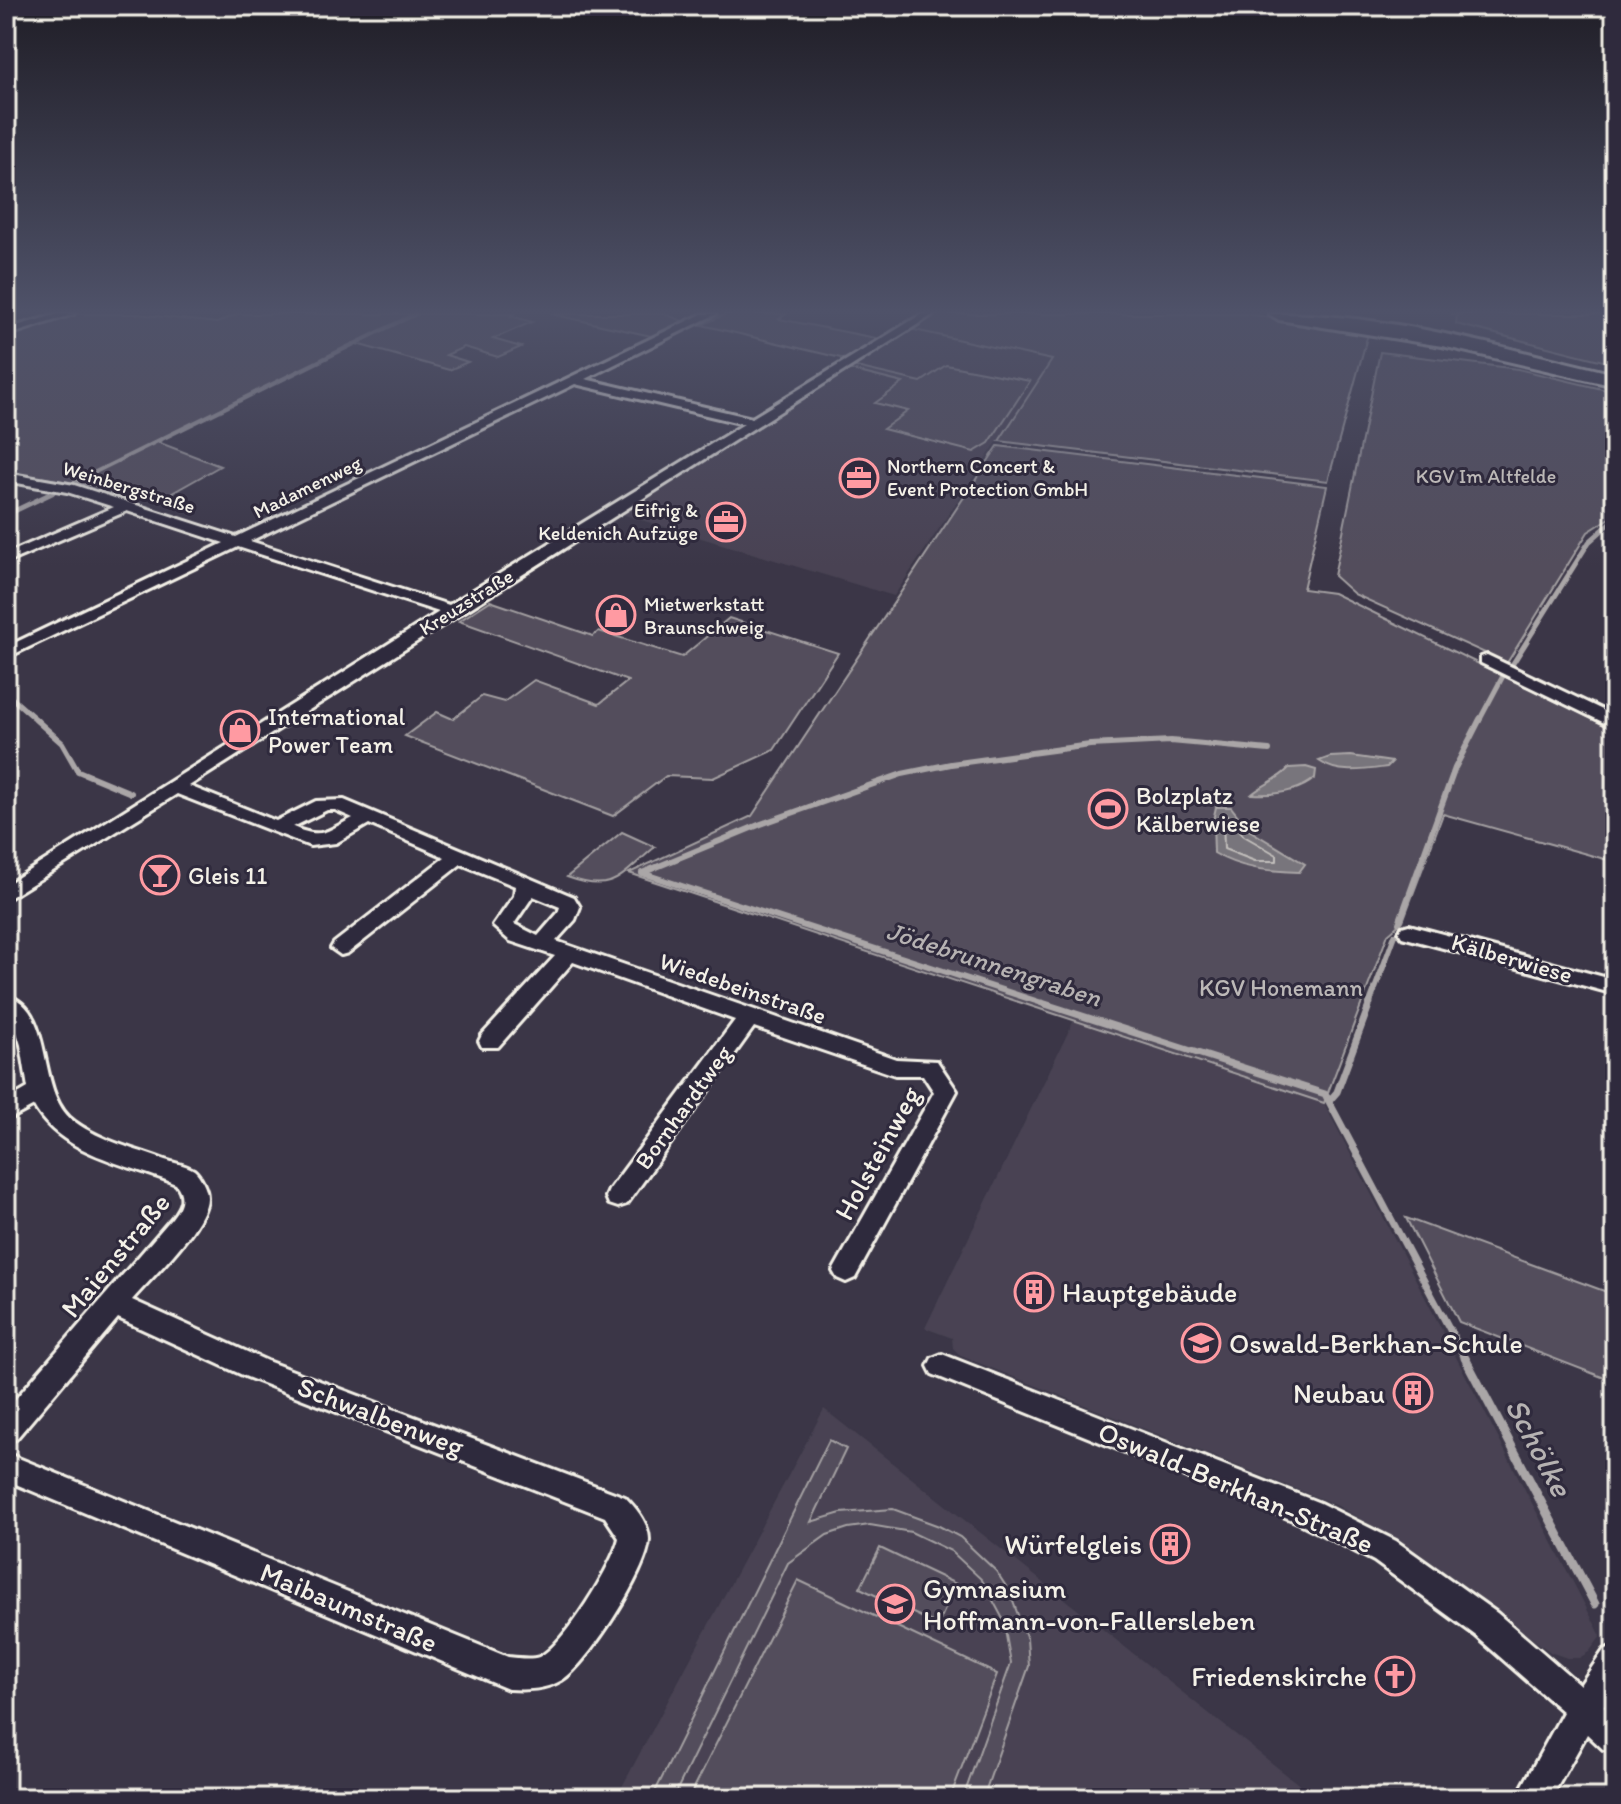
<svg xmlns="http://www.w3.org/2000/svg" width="1621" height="1804" font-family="Itim,sans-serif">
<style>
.built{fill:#484352}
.green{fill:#534e5c;stroke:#a4a0a2;stroke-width:2}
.water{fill:#78747b;stroke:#aaa6a7;stroke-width:2}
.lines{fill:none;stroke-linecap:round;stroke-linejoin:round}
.shore{stroke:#c2bfbc;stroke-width:2}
.stream-far4{stroke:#aaa6a7;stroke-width:4}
.stream-far3{stroke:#aaa6a7;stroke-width:5}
.stream-far2{stroke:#aaa6a7;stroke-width:6}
.stream-far1{stroke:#aaa6a7;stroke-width:7}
.stream{stroke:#aaa6a7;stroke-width:9}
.minor-casing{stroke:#f4f1e8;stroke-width:6}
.motorway-casing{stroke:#f4f1e8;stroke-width:6}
.minor{fill:#2f2a3d;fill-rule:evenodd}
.motorway{fill:#2f2a3d;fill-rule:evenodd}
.labels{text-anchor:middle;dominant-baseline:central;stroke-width:6;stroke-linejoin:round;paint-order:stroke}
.far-poi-label{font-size:20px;fill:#f4f1e8;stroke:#2f2a3d;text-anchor:start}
.far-park-label{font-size:20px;fill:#bcb8b7;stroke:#2f2a3d}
.far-street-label{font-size:20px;fill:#f4f1e8;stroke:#2f2a3d}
.poi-label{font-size:24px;fill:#f4f1e8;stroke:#2f2a3d;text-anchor:start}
.street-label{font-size:24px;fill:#f4f1e8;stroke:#2f2a3d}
.park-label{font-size:24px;fill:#bcb8b7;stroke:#2f2a3d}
.water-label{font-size:26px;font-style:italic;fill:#b6b2b2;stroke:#2f2a3d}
.near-street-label{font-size:28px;fill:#f4f1e8;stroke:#2f2a3d}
.near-poi-label{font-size:28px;fill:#f4f1e8;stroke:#2f2a3d;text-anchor:start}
.near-water-label{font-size:32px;font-style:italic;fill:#b6b2b2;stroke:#2f2a3d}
</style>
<rect width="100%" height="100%" fill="#3b3647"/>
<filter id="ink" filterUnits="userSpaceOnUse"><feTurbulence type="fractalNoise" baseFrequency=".0125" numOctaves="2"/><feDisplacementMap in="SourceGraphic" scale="16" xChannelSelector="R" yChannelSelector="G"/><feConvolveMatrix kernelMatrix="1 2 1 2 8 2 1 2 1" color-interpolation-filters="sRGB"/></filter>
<g filter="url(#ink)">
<g class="built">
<polygon points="910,329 1052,360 894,596 618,513"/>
<polygon points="1074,1020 1324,1103 1601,1636 1589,1652 1579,1658 1567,1658 1550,1652 1419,1553 1336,1505 961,1356 953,1348 952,1338 925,1328"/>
<polygon points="824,1409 1316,1798 616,1798"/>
</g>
<g class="green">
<polygon points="73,314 138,314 217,323 237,314 415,314 401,322 419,314 515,314 511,316 532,322 493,339 521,347 498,357 464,347 446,355 468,362 449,370 353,343 155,441 220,466 165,497 6,472 6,334"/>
<polygon points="551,314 665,314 683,321 651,336"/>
<polygon points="726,314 786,314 779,319 881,339 849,360 702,325"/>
<polygon points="935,314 1245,314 1369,330 1328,481 999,441 1052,360 910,329"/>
<polygon points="1451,314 1615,314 1615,364 1456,324 1457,315"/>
<polygon points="1380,352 1518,369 1615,392 1615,515 1588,532 1507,663 1354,594 1334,576"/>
<polygon points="946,365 1030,381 989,443 974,452 883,429 908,411 875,403 903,383 847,369 852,366 921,382"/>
<polygon points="998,446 1327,486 1303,589 1333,593 1615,730 1615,862 1443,814 1403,921 1388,934 1324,1103 629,873 752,816"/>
<polygon points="490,601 593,636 599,631 682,657 729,618 838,653 774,750 713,778 666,776 613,816 405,736 437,712 453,719 482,696 504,702 534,680 599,704 628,681 459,621"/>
<path d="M622 832 655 847C619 877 614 894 567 877Z"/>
<polygon points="1406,1218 1615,1295 1615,1382 1459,1322"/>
<polygon points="829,1440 846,1449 811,1522 841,1513 893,1509 939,1526 960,1537 996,1571 1009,1591 1027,1639 1029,1666 983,1798 963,1798 1011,1663 1003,1619 982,1580 951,1551 911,1532 870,1525 848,1528 827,1535 788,1563 673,1798 652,1798"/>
<polygon points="880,1548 956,1584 938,1625 860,1588"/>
<polygon points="798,1580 997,1674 950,1798 689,1798"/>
</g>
<g class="water">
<path d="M1351 756 1392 762 1387 767C1365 770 1338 775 1319 761L1330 757Z"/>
<path d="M1306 767 1316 770 1315 778C1299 792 1273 795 1252 794 1264 784 1278 780 1289 768Z"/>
<path d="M1216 807H1231L1249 830 1305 864 1299 872C1269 871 1240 869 1214 853L1213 820Z"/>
</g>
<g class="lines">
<polygon class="shore" points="1223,816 1228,816 1244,836 1277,855 1277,861 1255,861 1224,849"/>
<g class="stream-far4">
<polyline points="75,482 415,314"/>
<polyline points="47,495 54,492"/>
</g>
<g class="stream-far3">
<polyline points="6,515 52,493"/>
<polyline points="1512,665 1589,542 1615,519"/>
<polyline points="6,693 38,721"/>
<polyline points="1479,721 1503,676"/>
</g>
<g class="stream-far2">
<polyline points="35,719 62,743 78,771 131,793"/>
<polyline points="642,873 1048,1005"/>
<polyline points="642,873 761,824 902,774 951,764 1090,745 1171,741 1269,750"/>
<polyline points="1399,923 1455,768 1480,719"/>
<polyline points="1369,1005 1395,935"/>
</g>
<g class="stream-far1">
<polyline points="1042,1003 1325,1094 1466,1360"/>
<polyline points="1330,1100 1337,1092 1370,1003"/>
</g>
<polyline class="stream" points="1465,1358 1595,1604"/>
<g class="minor-casing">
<g id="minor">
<polygon points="58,314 74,314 6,336 6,329"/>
<path d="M702 314H716L585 379 752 418 922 314H934L189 786 276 821 316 801 344 800 574 897 580 907 575 920 556 941 896 1059 937 1061 957 1091 855 1278 846 1282 837 1278 833 1271 934 1092 923 1075H895L754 1027 627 1204 618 1207 609 1204 606 1197 609 1190 735 1020 573 962 498 1047H482L479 1041 482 1035 555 956 510 941 493 926 514 896 515 886 461 864 348 953 341 955 331 948 334 943 445 857 369 824 336 843 310 846 177 794 6 900V885L439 612 238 547 6 658V647L224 543 127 511 6 563V554L114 507 67 492 6 481V473L74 485 236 537ZM575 384 744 424 449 605 250 541ZM327 810H335L353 818C327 831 322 840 293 827ZM533 896 560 907 558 913 538 936 514 924Z"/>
<polygon points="1487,655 1615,716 1615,728 1481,663 1481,657"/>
<polygon points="1409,925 1615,980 1615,994 1402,937 1399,932 1402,927"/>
<path d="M6 995C57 1009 34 1094 75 1122 101 1141 135 1149 165 1160 174 1163 186 1165 194 1170 200 1175 207 1189 207 1197 208 1224 150 1279 132 1300L267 1361 625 1497C636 1508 649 1524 649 1540 648 1570 588 1664 562 1680 545 1690 527 1690 508 1689L6 1480V1453L508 1657C517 1658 531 1660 539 1657 563 1647 614 1563 619 1538L605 1517 247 1377 118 1318 16 1439 6 1443V1410L172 1218C181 1206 186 1197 176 1184 129 1164 61 1155 34 1106L6 1121V1101L28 1088 21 1045 16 1029 6 1015Z"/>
<polygon points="942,1354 1320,1503 1396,1541 1497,1613 1580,1685 1604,1650 1615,1645 1615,1689 1604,1706 1615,1715 1615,1753 1603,1749 1587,1734 1551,1798 1516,1798 1563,1712 1475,1635 1374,1561 1300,1523 932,1374 928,1366 932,1358"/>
</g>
</g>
<g class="motorway-casing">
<path id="motorway" d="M1269 314C1385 312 1502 348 1615 374V386L1442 346 1279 320Z"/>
</g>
<use href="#minor" class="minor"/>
<use href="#motorway" class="motorway"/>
</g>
</g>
<linearGradient id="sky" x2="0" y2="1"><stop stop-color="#201e27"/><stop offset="0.55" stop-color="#4f5269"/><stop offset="1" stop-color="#4f5269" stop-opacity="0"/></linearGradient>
<rect width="1621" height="566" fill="url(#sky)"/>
<defs>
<g id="office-ring" transform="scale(2)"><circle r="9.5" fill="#2f2a3d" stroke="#ff9aa2" stroke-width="1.5"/><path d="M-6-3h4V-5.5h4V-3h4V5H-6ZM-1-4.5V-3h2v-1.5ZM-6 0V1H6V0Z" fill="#ff9aa2"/></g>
<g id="shop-ring" transform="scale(2)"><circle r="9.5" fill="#2f2a3d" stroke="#ff9aa2" stroke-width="1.5"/><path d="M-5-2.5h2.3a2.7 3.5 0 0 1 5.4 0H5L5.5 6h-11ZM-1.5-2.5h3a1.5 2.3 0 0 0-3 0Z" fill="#ff9aa2"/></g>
<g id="stadium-ring" transform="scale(2)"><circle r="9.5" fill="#2f2a3d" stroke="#ff9aa2" stroke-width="1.5"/><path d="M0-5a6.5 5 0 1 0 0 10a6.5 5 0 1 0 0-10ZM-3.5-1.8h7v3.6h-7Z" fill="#ff9aa2"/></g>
<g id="bar-ring" transform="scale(2)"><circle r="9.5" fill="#2f2a3d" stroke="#ff9aa2" stroke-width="1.5"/><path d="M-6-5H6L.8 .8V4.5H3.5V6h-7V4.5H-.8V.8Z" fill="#ff9aa2"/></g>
<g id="building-ring" transform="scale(2)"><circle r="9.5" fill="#2f2a3d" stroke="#ff9aa2" stroke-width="1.5"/><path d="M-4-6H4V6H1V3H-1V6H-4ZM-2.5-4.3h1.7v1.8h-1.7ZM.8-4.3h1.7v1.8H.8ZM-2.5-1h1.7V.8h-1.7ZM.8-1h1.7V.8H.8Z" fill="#ff9aa2"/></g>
<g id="school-ring" transform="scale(2)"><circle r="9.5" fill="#2f2a3d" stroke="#ff9aa2" stroke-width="1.5"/><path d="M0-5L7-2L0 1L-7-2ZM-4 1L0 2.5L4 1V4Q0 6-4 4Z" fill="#ff9aa2"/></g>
<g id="church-ring" transform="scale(2)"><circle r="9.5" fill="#2f2a3d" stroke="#ff9aa2" stroke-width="1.5"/><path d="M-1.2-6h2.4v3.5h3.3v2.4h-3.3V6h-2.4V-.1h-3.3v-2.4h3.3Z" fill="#ff9aa2"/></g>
</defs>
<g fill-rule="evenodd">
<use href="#office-ring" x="859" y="478"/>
<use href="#office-ring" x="726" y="522"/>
<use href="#shop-ring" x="616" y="615"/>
<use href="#shop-ring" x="240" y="730"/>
<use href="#stadium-ring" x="1108" y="809"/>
<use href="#bar-ring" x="160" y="875"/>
<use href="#building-ring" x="1034" y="1292"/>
<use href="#school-ring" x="1201" y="1343"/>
<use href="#building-ring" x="1413" y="1393"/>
<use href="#building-ring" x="1170" y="1544"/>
<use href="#school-ring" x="895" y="1604"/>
<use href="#church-ring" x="1395" y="1676"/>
</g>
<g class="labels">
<g class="far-poi-label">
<text x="887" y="466">Northern Concert &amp;<tspan x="887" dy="23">Event Protection GmbH</tspan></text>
<text x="698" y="510" text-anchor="end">Eifrig &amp;<tspan x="698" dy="23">Keldenich Aufzüge</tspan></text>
<text x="644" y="604">Mietwerkstatt<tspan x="644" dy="23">Braunschweig</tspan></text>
</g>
<g class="far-park-label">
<text x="1486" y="476">KGV Im Altfelde</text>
</g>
<g class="far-street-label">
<text transform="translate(129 487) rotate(17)">Weinbergstraße</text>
<text transform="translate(307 487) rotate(-26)">Madamenweg</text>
<text transform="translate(466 602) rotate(-32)">Kreuzstraße</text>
</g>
<g class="poi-label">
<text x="268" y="716">International<tspan x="268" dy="28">Power Team</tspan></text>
<text x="1136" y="795">Bolzplatz<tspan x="1136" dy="28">Kälberwiese</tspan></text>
<text x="188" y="875">Gleis 11</text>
</g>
<g class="street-label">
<text transform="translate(1512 958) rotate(16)">Kälberwiese</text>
<text transform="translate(743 988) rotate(19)">Wiedebeinstraße</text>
<text transform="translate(683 1107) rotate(-54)">Bornhardtweg</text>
</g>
<g class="park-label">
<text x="1281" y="987">KGV Honemann</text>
</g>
<g class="water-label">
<text transform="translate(994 964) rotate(18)">Jödebrunnengraben</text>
</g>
<g class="near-street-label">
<text transform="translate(877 1153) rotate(-61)">Holsteinweg</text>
<text transform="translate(115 1255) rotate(-50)">Maienstraße</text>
<text transform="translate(381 1416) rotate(21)">Schwalbenweg</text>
<text transform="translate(1236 1487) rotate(23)">Oswald-Berkhan-Straße</text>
<text transform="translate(349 1607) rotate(23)">Maibaumstraße</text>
</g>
<g class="near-poi-label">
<text x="1062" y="1292">Hauptgebäude</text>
<text x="1229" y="1343">Oswald-Berkhan-Schule</text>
<text x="1385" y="1393" text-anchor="end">Neubau</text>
<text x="1142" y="1544" text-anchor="end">Würfelgleis</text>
<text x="923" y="1588">Gymnasium<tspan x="923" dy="32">Hoffmann-von-Fallersleben</tspan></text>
<text x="1367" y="1676" text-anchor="end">Friedenskirche</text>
</g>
<g class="near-water-label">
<text transform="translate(1539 1447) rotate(62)">Schölke</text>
</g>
</g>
<rect width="1621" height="1804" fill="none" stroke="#2f2a3d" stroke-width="32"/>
<rect x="16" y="16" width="1589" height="1772" fill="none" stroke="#f4f1e8" stroke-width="3" filter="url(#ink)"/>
</svg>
